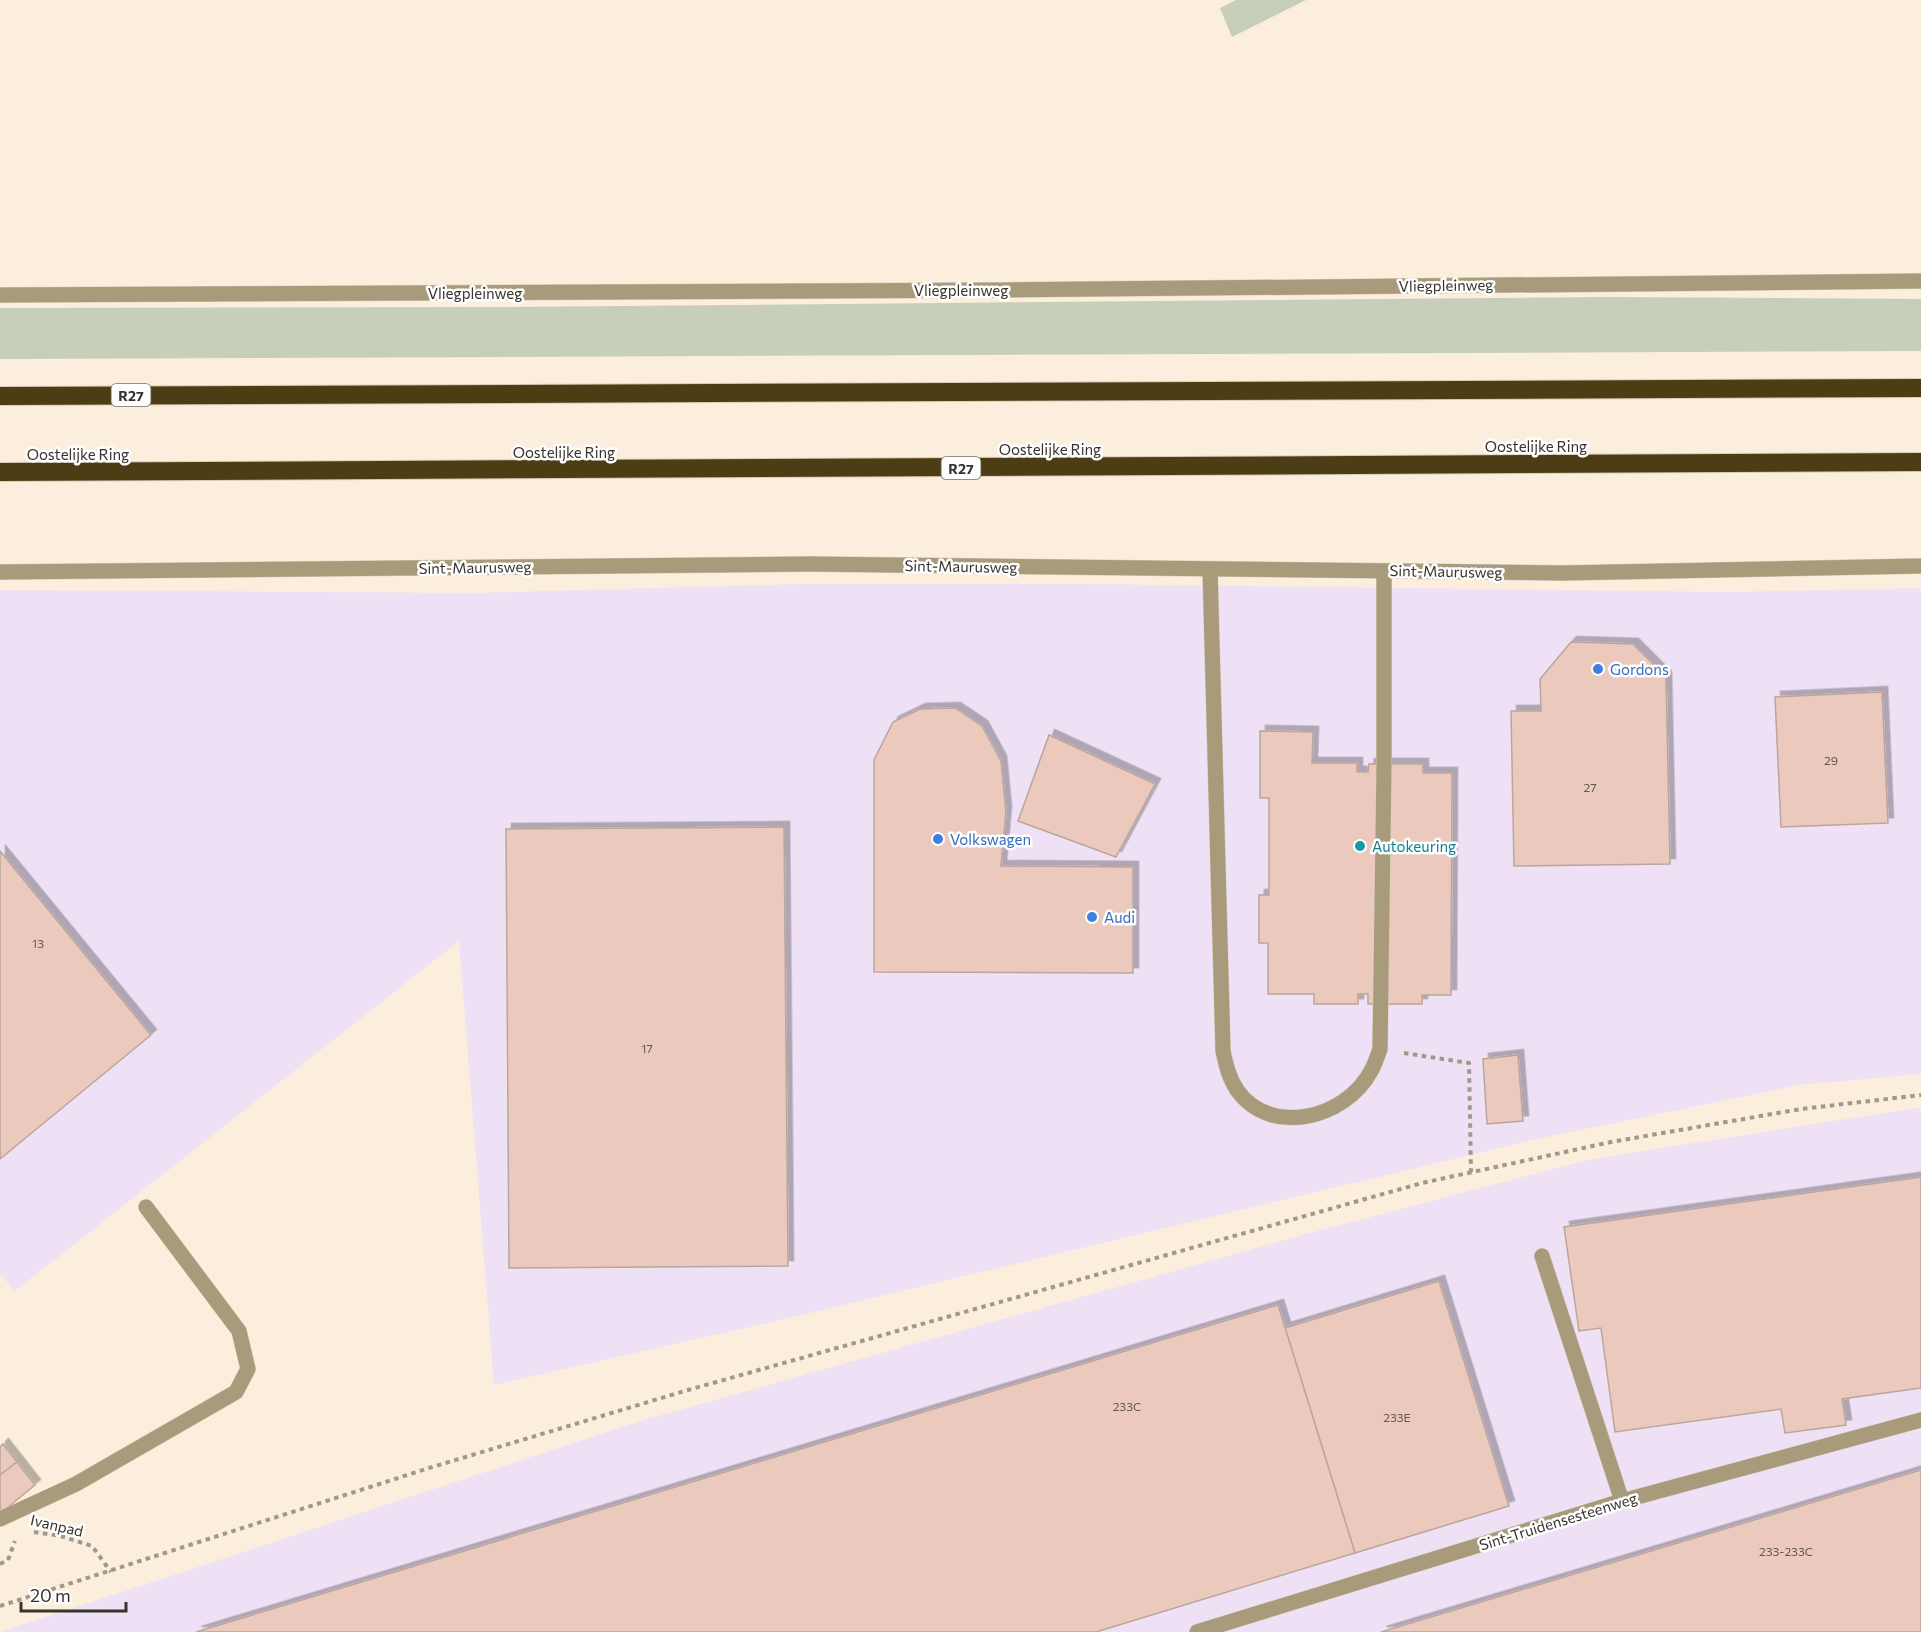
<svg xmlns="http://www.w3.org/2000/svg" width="1921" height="1632" font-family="Commissioner,sans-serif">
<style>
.industrial{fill:#eee1f5}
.green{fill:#c7ceba}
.building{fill:#ebcabd;stroke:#bba59c;stroke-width:1.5;filter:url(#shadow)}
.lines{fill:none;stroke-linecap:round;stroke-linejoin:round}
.lane-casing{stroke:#d9ccbc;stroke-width:16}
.street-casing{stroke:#d9ccbc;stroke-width:16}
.highway-casing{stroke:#d9ccbc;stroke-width:20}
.path{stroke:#a1988b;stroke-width:4;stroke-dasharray:4.5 4.5;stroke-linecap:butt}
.lane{stroke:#a89b7c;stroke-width:15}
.street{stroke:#a89b7c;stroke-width:15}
.highway{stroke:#4d3d14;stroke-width:18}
.shop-dot{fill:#3f7fe0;stroke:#fefefe;stroke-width:2}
.culture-dot{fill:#0f9aa8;stroke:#fefefe;stroke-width:2}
.labels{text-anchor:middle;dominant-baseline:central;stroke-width:5;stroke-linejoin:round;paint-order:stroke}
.number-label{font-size:12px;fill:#655950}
.shield{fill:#fefefe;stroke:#73706b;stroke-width:1.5}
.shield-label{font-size:14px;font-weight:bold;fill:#38332c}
.street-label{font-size:15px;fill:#38332c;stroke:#fefefe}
.shop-label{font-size:15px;fill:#366cbe;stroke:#fefefe;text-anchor:start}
.culture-label{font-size:15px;fill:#0d838f;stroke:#fefefe;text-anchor:start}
</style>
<defs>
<filter id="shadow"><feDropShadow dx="5.5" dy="-5.5" stdDeviation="0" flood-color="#0004"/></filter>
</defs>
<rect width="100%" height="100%" fill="#fceedc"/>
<g class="industrial">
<polygon points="799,584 1087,584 1727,592 1921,588 1921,1074 1799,1085 1537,1139 785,1319 494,1385 459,941 15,1291 0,1274 0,590 473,593"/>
<polygon points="1921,1107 1921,1632 1,1632 640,1421 1306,1234 1587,1160"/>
</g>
<g class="green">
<polygon points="1236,0 1306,0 1232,37 1220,8"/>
<polygon points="1603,297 1921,299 1921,351 0,359 0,308 503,307"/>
</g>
<g class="building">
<polygon points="1571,642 1633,644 1666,677 1670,864 1514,866 1511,711 1541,711 1540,679"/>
<polygon points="1882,692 1888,823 1781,827 1775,697"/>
<polygon points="955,708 982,726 1001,761 1006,812 1001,866 1133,867 1133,973 874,972 874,760 893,722 920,709"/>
<polygon points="1260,731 1313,732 1312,763 1357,763 1357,772 1368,772 1369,764 1423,764 1423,773 1452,773 1451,995 1422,995 1422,1004 1368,1004 1368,994 1358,994 1358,1004 1314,1004 1314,994 1268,994 1268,943 1259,943 1259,895 1269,895 1269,798 1260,798"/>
<polygon points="1049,735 1155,784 1116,857 1018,821"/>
<polygon points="784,827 788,1266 509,1268 506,829"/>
<polygon points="0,851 151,1035 0,1159"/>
<polygon points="1518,1055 1523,1121 1487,1124 1483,1059"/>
<polygon points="1921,1177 1921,1388 1842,1399 1846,1425 1785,1433 1781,1409 1615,1432 1601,1328 1579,1331 1564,1227"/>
<polygon points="1439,1281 1509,1506 1355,1553 1285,1328"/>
<polygon points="1278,1305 1355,1553 1096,1632 196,1632"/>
<polygon points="3,1444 17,1462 0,1475 0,1447"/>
<polygon points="17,1462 35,1485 2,1512 0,1510 0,1475"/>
<polygon points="1921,1470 1921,1632 1381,1632"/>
</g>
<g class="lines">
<g class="lane-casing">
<g id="lane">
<path d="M1210 569 1223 1051C1226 1065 1229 1078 1237 1090 1271 1138 1346 1118 1371 1071 1375 1064 1377 1057 1380 1049L1384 764V571"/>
<polyline points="1542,1256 1622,1501"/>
<polyline points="0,1519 76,1484 236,1392 248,1369 239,1331 146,1207"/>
<polyline points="1197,1632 1622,1501 1921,1420"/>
</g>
</g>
<g class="street-casing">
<g id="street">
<polyline points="0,295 1003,290 1921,281"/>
<polyline points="0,572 810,564 1563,573 1921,566"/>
</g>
</g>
<g class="highway-casing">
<g id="highway">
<polyline points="0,396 1921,388"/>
<polyline points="0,472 1921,462"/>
</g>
</g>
<g class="path">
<polyline points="1404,1053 1469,1063 1471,1172"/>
<polyline points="34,1532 61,1536 92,1546 111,1572"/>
<polyline points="0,1564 8,1560 15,1541"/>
<polyline points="0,1606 429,1468 688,1390 1422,1183 1611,1142 1801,1109 1921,1095"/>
</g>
<use href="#lane" class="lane"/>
<use href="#street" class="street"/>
<use href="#highway" class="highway"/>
</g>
<g class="shop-dot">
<circle cx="1598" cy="669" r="6"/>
<circle cx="938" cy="839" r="6"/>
<circle cx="1092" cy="917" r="6"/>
</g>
<circle class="culture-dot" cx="1360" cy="846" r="6"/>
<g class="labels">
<g class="number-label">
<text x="1831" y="760">29</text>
<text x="1590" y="787">27</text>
<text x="38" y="943">13</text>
<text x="647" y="1048">17</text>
<text x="1127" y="1406">233C</text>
<text x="1397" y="1417">233E</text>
<text x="1786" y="1551">233-233C</text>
</g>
<g class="shield">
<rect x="111.5" y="384" width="39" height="22" rx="4.5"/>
<rect x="941.5" y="457" width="39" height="22" rx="4.5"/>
</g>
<g class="shield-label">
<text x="131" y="395">R27</text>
<text x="961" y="468">R27</text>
</g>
<g class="street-label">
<text transform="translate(1446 285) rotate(-1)">Vliegpleinweg</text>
<text x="961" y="290">Vliegpleinweg</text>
<text x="475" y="293">Vliegpleinweg</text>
<text x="1536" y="446">Oostelijke Ring</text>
<text x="1050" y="449">Oostelijke Ring</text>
<text x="564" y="452">Oostelijke Ring</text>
<text x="78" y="454">Oostelijke Ring</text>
<text transform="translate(961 566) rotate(1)">Sint-Maurusweg</text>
<text transform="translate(475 567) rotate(-1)">Sint-Maurusweg</text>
<text transform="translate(1446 571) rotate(1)">Sint-Maurusweg</text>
<text transform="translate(1558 1521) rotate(-17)">Sint-Truidensesteenweg</text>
<text transform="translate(57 1525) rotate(13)">Ivanpad</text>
</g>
<g class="shop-label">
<text x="1610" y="669">Gordons</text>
<text x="950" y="839">Volkswagen</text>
<text x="1104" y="917">Audi</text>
</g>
<g class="culture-label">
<text x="1372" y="846">Autokeuring</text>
</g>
</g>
<path d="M21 1602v9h105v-9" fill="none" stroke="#38332c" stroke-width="3"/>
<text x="30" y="1602" font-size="18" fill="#38332c" stroke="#fefefe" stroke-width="4.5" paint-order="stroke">20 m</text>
</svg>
